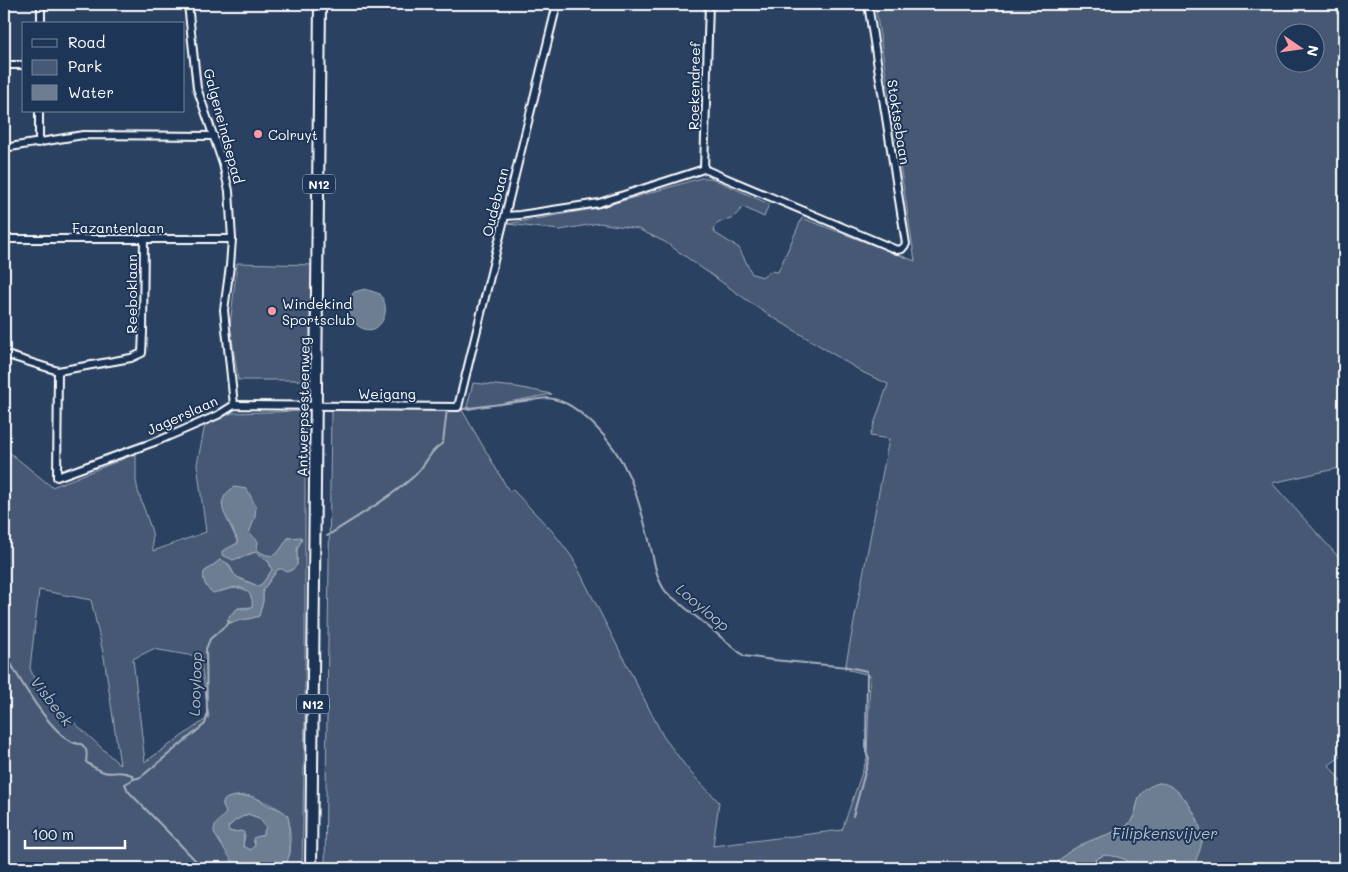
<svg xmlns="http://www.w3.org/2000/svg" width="1348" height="872" font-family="Mali,sans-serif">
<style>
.green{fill:#465975;stroke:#a2acba;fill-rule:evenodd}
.water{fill:#6d7d92;stroke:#a7b1be;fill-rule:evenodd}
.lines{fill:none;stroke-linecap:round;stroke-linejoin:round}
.stream{stroke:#a7b1be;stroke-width:2}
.street-casing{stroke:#fff;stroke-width:10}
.primary-casing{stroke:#fff;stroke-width:14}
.street{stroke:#1d3557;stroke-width:6}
.primary{stroke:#1d3557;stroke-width:10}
.poi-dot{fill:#ff9aa2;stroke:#1d3557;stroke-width:2}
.labels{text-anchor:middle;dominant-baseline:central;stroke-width:4;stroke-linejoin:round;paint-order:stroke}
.shield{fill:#1d3557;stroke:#bbc2cd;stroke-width:1}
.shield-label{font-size:12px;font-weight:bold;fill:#fff}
.street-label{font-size:14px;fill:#fff;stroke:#1d3557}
.poi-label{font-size:14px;fill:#fff;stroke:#1d3557;text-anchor:start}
.water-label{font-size:15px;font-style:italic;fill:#b6bec8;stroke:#1d3557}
</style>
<rect width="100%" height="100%" fill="#2a4161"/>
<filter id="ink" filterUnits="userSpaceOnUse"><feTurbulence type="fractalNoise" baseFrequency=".02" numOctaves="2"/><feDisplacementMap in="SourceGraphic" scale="10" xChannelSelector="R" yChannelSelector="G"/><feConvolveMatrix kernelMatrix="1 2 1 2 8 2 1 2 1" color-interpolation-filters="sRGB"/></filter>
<g filter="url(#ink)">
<g class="green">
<path d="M875 4H1344V467L1272 483 1344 563V754L1329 765 1344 786V868H1193L1202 841 1198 820 1187 802 1159 783C1127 793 1145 813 1123 829 1102 837 1065 846 1054 868H698L689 864H679V868H669L668 865 656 868H325L331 410H462L509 491 513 490 553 532 572 557 663 736 690 772 719 802 713 846 842 830 867 758 870 675 845 669 889 439 870 436 888 384 864 373 761 310 665 242 638 229 599 223 560 230 507 224 598 208 701 178H711L769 204 764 217 743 207 732 219 718 222 713 229 715 233 739 248 752 274 763 277 771 271 778 272 802 218 915 261ZM1286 32H1316V62H1286Z"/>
<polygon points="237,263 314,265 313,380 238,380 230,326"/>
<polygon points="473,383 517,387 552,394 466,410"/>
<path d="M305 411V718L302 868H288C286 862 288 859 290 853 291 848 290 819 287 815 284 810 256 797 249 796 243 795 226 796 223 802 222 805 226 810 226 813L215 827 219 841 232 859 235 868H4V448L52 487 136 454V480L138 491 152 532 153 551 206 532 197 464 205 425 232 413ZM222 502 252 524 249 533C253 538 255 546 258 550 272 566 281 549 288 538H301L302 539 297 549V565L278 569 263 590V601L259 616C249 620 240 619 230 623L229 616 238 608 252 607C256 585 234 586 220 592L204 572 220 560 229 564 235 576 258 586 262 584 272 570 269 562 255 552 239 559 223 551 238 543 224 512ZM39 590 91 600 104 657 120 765 38 689 30 668ZM153 649 200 657 209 717 145 762 133 659Z"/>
<polygon points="248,814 259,818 266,827 263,835 256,837 253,840 255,845 251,850 243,846 245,836 241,831 233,832 229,831 228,827 236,820"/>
<path d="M1104 855C1114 856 1129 857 1133 868H1091L1096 859Z"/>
</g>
<g class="water">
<path d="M365 289 380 294C385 301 387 309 384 317 373 347 335 318 354 292Z"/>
<path d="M234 487 247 489 256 507 255 517 249 533 258 541 257 550C275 562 278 553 288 538L301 537 302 539 297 549V565L292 570 287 572 282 569H278L263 590V601L259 616C249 620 239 619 230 623L227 620 238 608 245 609 252 607C253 602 252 599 250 595 241 580 225 591 213 593 206 588 202 581 204 572L220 560C230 562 228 568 235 575 240 580 250 583 258 586L262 584 272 570 269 562 255 552 233 560 222 555V551L238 543C235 523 207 505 234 487Z"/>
<path d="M1159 783C1179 782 1202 820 1202 838 1202 849 1196 858 1193 868H1133C1129 857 1114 856 1104 855L1096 859 1091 868H1054C1065 846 1102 837 1123 829 1146 813 1126 793 1159 783Z"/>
<path d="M249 796C258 797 262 803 270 806 288 812 290 814 289 834 288 840 291 846 290 853 288 859 286 862 288 868H235C232 857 212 835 214 830 215 823 222 818 226 813 225 810 224 808 223 805 222 794 242 797 249 796ZM248 814 259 818 266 827 263 835 253 838 255 845 251 850 243 846 244 832C239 830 234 833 229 831L228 827 236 820Z"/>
</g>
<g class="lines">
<g class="stream">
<path d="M462 409 547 398C567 400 579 411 593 424 630 460 638 498 650 544 654 560 656 579 666 592L744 656 773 660 848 667 867 671 866 752 869 758 853 816"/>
<path d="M327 536C356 517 387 500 413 477 427 465 428 452 443 443L447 409H449"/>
<path d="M4 649C13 671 56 745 81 744 88 749 87 754 86 762 91 766 99 770 104 772 114 775 118 769 132 775L134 779 125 784 128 791 203 868"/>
<polyline points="134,779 141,777 205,724 207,716 206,649 210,639 230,622"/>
</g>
<g class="street-casing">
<g id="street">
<polyline points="188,4 197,88 223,164 229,191 232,239 230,266 224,310 234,405"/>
<polyline points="41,24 41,4"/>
<polyline points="4,65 24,65"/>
<polyline points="39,143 39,111"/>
<polyline points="4,148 83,135 214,136"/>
<polyline points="704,169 897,250 902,249 906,244 868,4"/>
<polyline points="704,169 709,4"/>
<polyline points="505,216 520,215 599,203 704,169"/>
<polyline points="4,239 232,239"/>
<polyline points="4,354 58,371 57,477 160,440 218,415 234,405 458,407 557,4"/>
<polyline points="58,371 131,358 142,353 143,332 144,239"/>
</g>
</g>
<g class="primary-casing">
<polyline id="primary" points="311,868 320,4"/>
</g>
<use href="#street" class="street"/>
<use href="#primary" class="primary"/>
</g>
</g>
<g class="poi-dot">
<circle cx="258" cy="134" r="5"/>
<circle cx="272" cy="311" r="5"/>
</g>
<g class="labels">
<g class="shield">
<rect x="303" y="174.5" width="32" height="19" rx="4"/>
<rect x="297" y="694.5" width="32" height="19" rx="4"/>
</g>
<g class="shield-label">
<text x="319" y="184">N12</text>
<text x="313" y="704">N12</text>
</g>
<g class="street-label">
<text transform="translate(694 86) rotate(-89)">Roekendreef</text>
<text transform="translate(899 122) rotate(81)">Stoktsebaan</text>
<text transform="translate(224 126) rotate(75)">Galgeneindsepad</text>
<text transform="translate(495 202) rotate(-76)">Oudebaan</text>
<text x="118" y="227">Fazantenlaan</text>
<text transform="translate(131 294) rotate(-90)">Reeboklaan</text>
<text x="387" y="393">Weigang</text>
<text transform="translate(303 407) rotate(-89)">Antwerpsesteenweg</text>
<text transform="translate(182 415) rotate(-24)">Jagerslaan</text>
</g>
<g class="poi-label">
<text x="268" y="134">Colruyt</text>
<text x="282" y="303">Windekind<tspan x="282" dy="16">Sportsclub</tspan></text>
</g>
<g class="water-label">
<text transform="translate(703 607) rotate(40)">Looyloop</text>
<text transform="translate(195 684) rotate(-88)">Looyloop</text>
<text transform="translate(52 701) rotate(52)">Visbeek</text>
<text x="1165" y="833">Filipkensvijver</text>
</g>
</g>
<rect width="1348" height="872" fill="none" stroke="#1d3557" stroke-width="20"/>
<rect x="10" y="10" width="1328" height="852" fill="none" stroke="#fff" stroke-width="2" filter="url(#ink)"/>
<rect x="22" y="22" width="162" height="90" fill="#1d3557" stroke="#77869a"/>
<rect x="32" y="39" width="25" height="8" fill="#1d3557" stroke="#77869a"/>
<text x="68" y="48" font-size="15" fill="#ffffff">Road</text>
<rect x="32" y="60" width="25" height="15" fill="#465975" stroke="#77869a"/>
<text x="68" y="72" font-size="15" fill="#ffffff">Park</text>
<rect x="32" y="85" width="25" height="15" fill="#6d7d92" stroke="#77869a"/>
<text x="68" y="98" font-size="15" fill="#ffffff">Water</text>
<g transform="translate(1300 48) rotate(103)"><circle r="24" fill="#1d3557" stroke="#77869a"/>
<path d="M0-4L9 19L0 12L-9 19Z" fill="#ff9aa2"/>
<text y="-8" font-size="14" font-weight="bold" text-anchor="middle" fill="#ffffff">N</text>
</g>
<path d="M25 840v8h100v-8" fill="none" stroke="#ffffff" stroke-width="2.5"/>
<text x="32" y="840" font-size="15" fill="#ffffff" stroke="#1d3557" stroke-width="4" paint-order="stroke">100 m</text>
</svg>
